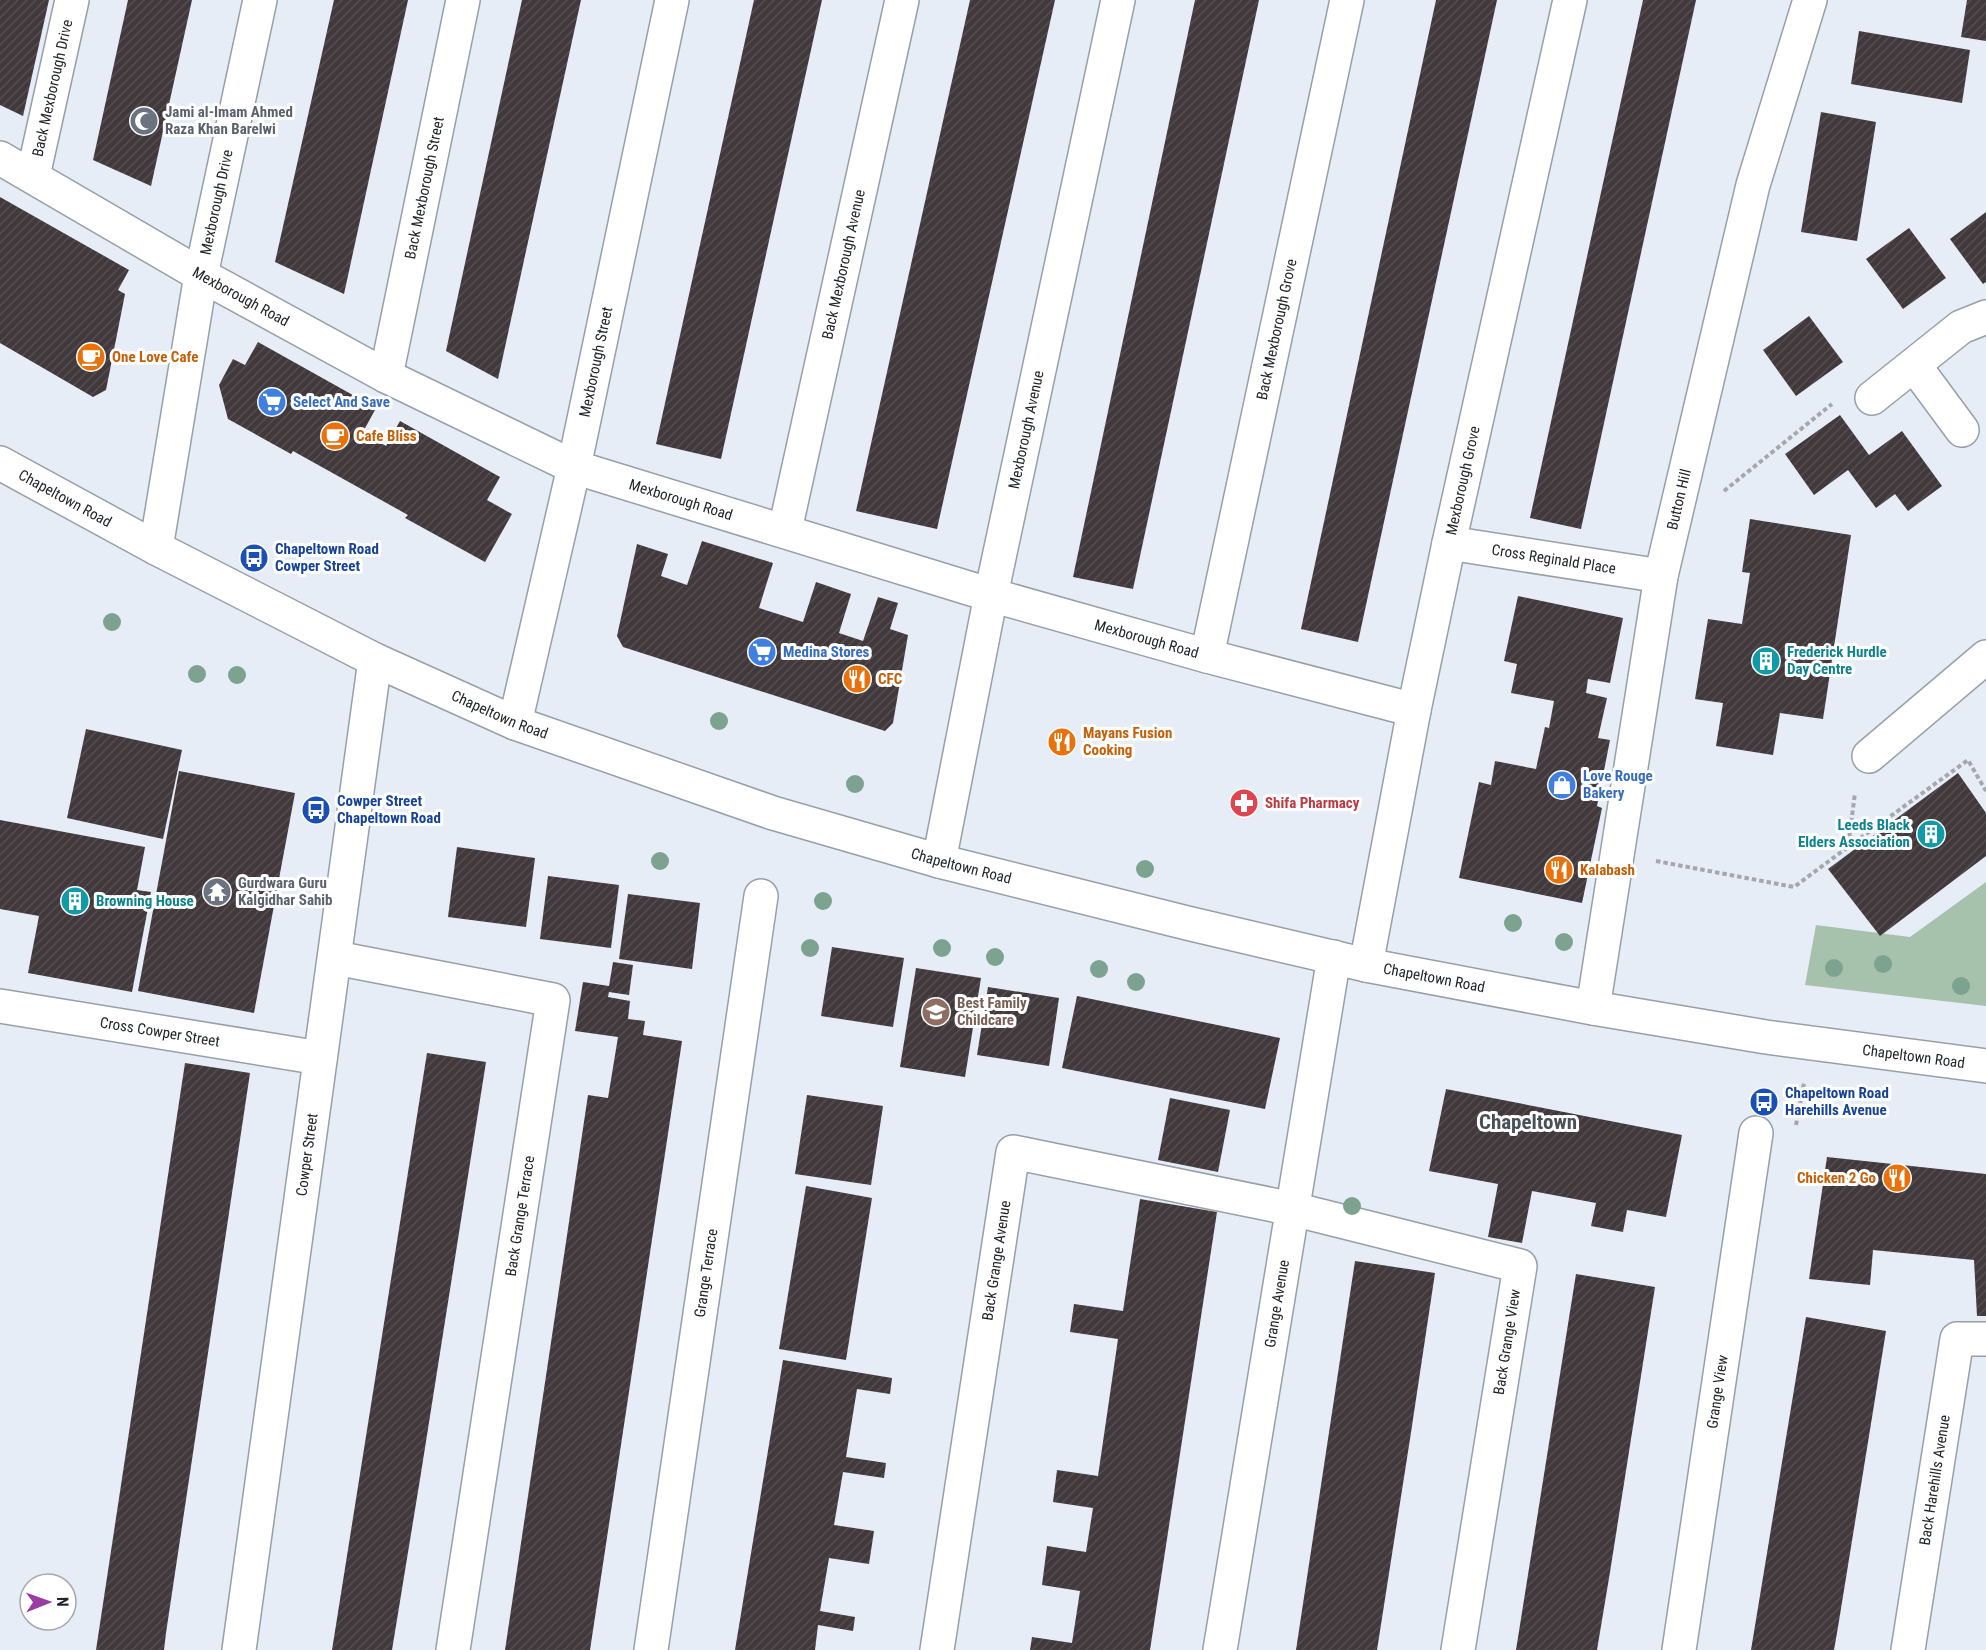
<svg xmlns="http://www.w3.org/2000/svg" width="1986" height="1650" font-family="'Roboto Condensed',sans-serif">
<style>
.garden{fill:#a6c2ac}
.building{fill:url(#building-hatch)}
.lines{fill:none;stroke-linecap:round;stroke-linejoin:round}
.minor-casing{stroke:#979fa7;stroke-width:36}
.path{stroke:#a3a8af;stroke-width:4;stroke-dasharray:4.5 3;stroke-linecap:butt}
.minor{stroke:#fff;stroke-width:33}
.tree{fill:#7da390}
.labels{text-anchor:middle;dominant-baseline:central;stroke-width:6;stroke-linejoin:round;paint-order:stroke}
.street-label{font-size:15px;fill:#232629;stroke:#fff}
.worship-label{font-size:15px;font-weight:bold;fill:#5b616d;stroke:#fff;text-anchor:start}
.food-label{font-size:15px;font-weight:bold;fill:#c56008;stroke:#fff;text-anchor:start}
.shop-label{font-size:15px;font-weight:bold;fill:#366cbe;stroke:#fff;text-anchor:start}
.transit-label{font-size:15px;font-weight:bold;fill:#164399;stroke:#fff;text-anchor:start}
.culture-label{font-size:15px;font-weight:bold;fill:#0d838f;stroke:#fff;text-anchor:start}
.health-label{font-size:15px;font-weight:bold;fill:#be3a42;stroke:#fff;text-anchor:start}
.education-label{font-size:15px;font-weight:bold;fill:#785e54;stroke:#fff;text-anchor:start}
.district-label{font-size:21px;font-weight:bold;fill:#4a5058;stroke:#fff}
</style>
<defs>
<pattern id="building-hatch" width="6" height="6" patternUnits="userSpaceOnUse" patternTransform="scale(1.5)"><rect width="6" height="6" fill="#42393d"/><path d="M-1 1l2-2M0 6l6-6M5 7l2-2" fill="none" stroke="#544d50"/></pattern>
</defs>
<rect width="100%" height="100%" fill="#e6edf6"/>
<polygon class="garden" points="1986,882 1986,1006 1805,985 1816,925 1910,937"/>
<g class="building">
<polygon points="0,0 49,0 23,116 0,105"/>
<polygon points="128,0 192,0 151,186 93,160"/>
<polygon points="334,0 408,0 344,294 275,262"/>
<polygon points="522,0 581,0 498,379 446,351"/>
<polygon points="754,0 822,0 721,459 656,444"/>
<polygon points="970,0 1055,0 937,529 856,511"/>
<polygon points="1195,0 1259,0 1133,589 1073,577"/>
<polygon points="1436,0 1497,0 1358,642 1301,629"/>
<polygon points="1643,0 1696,0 1581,529 1530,518"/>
<polygon points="1967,0 1986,0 1986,41 1961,37"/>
<polygon points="1859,31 1970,50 1962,103 1851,84"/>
<polygon points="1821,112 1876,122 1857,241 1801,232"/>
<polygon points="0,197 129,270 118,290 125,294 106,390 93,397 0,343"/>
<polygon points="1986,212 1986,282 1983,284 1950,239"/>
<polygon points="1909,228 1946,278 1903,309 1866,259"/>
<polygon points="1809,316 1843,362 1796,396 1763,350"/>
<polygon points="258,342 376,408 363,432 386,446 400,421 500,477 487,500 512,514 485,562 405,518 408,515 293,451 291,454 228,419 219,385 233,359 245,365"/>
<polygon points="1840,415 1869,455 1902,431 1942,486 1908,511 1895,494 1876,508 1848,470 1814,495 1785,454"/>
<polygon points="1750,519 1851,535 1823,719 1780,713 1773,755 1716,746 1723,703 1695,699 1708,619 1742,624 1750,573 1742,572"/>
<polygon points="702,541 773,563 759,608 803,622 816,582 851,594 839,633 863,641 878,597 898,603 890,629 908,635 893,723 885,731 623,647 617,636 637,544 668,554 661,576 687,585"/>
<polygon points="1518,596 1623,618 1610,683 1588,679 1586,693 1607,698 1598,738 1610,740 1597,806 1602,808 1582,903 1459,878 1479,782 1491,785 1495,761 1536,769 1545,727 1549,728 1554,701 1511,693 1517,664 1504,661"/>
<polygon points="86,729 182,750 163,839 67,818"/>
<polygon points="179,771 295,793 254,1013 138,991"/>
<polygon points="1958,773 1986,813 1986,856 1880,936 1828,869"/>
<polygon points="0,820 145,847 137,890 151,892 132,992 28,973 39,916 0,909"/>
<polygon points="457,847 535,858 526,927 448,917"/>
<polygon points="548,876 619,885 611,948 540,939"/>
<polygon points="628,894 700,903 692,969 619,959"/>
<polygon points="832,947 904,958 893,1027 821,1016"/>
<polygon points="613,962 633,965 629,995 609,992 608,997 630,1001 628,1019 645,1021 643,1035 682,1041 590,1650 505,1650 588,1095 608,1098 618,1037 575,1031 583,982 609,986"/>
<polygon points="916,968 981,978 965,1077 900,1067"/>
<polygon points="988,987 1059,998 1049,1066 977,1055"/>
<polygon points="1077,996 1280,1038 1265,1109 1062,1068"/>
<polygon points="427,1053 486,1062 421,1473 392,1650 332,1650"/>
<polygon points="185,1063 250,1073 166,1633 164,1650 96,1650"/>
<polygon points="1446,1089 1682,1135 1666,1217 1627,1210 1623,1232 1591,1226 1596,1203 1532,1191 1522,1243 1488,1237 1498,1184 1429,1171"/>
<polygon points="807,1095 883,1106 871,1185 795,1174"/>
<polygon points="1170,1098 1230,1110 1218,1172 1158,1160"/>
<polygon points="1827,1157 1986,1174 1986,1316 1977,1316 1974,1260 1873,1250 1870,1285 1809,1279"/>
<polygon points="806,1186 872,1198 846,1360 779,1349"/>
<polygon points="1140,1199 1217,1212 1150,1650 1030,1650 1032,1637 1072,1643 1080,1591 1042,1585 1047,1546 1086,1552 1093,1508 1053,1502 1057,1470 1098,1476 1118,1339 1070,1332 1074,1304 1123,1311"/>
<polygon points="1355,1261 1435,1273 1410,1439 1377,1650 1296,1650"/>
<polygon points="1576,1274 1655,1287 1610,1572 1597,1650 1516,1650"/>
<polygon points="1806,1317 1886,1331 1838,1627 1834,1650 1751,1650"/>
<polygon points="783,1360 892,1378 890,1394 857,1389 846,1457 886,1463 884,1478 843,1472 834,1525 874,1531 869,1564 829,1558 820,1611 855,1617 853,1631 818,1625 815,1650 735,1650"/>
</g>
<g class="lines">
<g class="minor-casing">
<g id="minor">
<path id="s1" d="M0 158 201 275 386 376 574 467 991 595 1207 656 1414 710"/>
<path id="s2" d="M33 176 72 0"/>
<polyline points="1914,365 1962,430"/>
<path id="s3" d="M386 376 463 0"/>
<polyline points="1872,398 1961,327 1986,317"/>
<path id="s4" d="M0 463 156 548 375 660 515 723 773 813 939 861 1187 923 1366 965 1593 1008 1766 1037 1986 1066"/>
<path id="s5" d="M785 530 902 0"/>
<path id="s6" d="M1449 543 1661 576"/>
<path id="s7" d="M156 548 201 275 260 0"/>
<path id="s8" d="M1207 656 1347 0"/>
<path id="s9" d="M515 723 574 467 672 0"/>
<polyline points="1869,756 1986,657"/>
<path id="s10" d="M939 861 991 595 1118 0"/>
<polyline points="336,958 553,1000 453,1650"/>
<path id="s11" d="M1366 965 1414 710 1449 543 1570 0"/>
<path id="s12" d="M0 1006 320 1058"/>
<path id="s13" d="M1593 1008 1661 576 1753 185 1810 0"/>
<path id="s14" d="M239 1650 375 660"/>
<path id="s15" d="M651 1650 761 896"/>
<path id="s16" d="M937 1650 1013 1152 1293 1209 1520 1266 1458 1650"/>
<path id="s17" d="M1220 1650 1334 957"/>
<path id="s18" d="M1679 1650 1756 1133"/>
<path id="s19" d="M1908 1650 1957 1339H1986"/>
</g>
</g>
<g class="path">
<polyline points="1724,491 1832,404"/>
<polyline points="1848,847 1968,760 1986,791"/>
<polyline points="1656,861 1794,887 1848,847 1855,793"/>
<polyline points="1796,1125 1804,1083"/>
</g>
<use href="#minor" class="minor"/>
</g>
<g class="tree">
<circle cx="112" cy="622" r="9"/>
<circle cx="197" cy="674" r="9"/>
<circle cx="237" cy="675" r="9"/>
<circle cx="719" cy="721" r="9"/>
<circle cx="855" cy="784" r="9"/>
<circle cx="660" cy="861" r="9"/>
<circle cx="1145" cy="869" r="9"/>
<circle cx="823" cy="901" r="9"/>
<circle cx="1513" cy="923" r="9"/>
<circle cx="1564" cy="942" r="9"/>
<circle cx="810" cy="948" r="9"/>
<circle cx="942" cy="948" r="9"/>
<circle cx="995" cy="957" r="9"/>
<circle cx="1883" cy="964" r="9"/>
<circle cx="1834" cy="968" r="9"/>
<circle cx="1099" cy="969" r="9"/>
<circle cx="1136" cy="982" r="9"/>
<circle cx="1961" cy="986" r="9"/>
<circle cx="1352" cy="1206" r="9"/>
</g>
<defs>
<g id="mosque-disc" transform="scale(1.5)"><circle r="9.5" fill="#6b7280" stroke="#fff"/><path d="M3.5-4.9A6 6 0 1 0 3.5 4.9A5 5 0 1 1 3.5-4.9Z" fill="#fff"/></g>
<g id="cafe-disc" transform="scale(1.5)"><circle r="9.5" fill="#e8710a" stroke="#fff"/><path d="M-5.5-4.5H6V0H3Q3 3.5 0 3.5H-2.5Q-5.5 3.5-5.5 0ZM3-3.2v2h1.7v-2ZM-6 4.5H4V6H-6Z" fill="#fff"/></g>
<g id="supermarket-disc" transform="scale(1.5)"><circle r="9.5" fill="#3f7fe0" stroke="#fff"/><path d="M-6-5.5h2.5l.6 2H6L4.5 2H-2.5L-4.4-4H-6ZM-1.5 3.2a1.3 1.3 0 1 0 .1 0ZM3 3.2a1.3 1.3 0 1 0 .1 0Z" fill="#fff"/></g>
<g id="bus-disc" transform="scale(1.5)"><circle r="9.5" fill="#1a4fb4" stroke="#fff"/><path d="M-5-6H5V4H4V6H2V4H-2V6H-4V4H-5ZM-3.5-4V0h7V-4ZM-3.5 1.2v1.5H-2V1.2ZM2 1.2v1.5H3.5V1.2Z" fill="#fff"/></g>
<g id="building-disc" transform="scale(1.5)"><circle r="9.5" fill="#0f9aa8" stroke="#fff"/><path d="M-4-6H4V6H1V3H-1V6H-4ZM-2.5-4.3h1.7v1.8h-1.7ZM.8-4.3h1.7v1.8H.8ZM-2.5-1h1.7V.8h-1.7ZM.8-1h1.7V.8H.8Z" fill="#fff"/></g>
<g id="restaurant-disc" transform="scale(1.5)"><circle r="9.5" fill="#e8710a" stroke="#fff"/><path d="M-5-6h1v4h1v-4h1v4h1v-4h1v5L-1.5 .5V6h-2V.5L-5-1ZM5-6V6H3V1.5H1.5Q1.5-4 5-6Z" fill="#fff"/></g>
<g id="shop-disc" transform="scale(1.5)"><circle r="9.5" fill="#3f7fe0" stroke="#fff"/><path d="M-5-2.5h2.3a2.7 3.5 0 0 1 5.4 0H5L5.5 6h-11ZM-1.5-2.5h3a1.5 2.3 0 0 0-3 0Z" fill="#fff"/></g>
<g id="pharmacy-disc" transform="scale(1.5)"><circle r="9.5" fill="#e0444e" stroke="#fff"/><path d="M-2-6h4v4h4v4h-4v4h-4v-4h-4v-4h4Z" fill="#fff"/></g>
<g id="temple-disc" transform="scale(1.5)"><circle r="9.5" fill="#6b7280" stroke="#fff"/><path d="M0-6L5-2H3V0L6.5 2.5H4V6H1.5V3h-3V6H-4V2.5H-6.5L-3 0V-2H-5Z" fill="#fff"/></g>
<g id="school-disc" transform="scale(1.5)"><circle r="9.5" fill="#8d6e63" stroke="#fff"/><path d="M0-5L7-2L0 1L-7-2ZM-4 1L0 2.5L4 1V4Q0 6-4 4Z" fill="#fff"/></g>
</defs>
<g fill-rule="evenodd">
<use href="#mosque-disc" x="144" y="121"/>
<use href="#cafe-disc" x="91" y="357"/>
<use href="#supermarket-disc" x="272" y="402"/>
<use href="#cafe-disc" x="335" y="436"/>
<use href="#bus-disc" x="254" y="558"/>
<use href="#supermarket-disc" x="762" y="652"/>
<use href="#building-disc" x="1766" y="661"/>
<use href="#restaurant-disc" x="857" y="679"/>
<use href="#restaurant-disc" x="1062" y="742"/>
<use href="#shop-disc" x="1562" y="785"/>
<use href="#pharmacy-disc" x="1244" y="803"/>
<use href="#bus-disc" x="316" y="810"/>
<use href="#building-disc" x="1931" y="834"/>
<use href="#restaurant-disc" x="1559" y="870"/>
<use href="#temple-disc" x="217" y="892"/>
<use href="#building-disc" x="75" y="901"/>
<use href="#school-disc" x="936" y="1012"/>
<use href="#bus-disc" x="1764" y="1102"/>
<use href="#restaurant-disc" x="1897" y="1178"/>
</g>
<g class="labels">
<g class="street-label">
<text stroke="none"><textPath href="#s2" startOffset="90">Back Mexborough Drive</textPath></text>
<text stroke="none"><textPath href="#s3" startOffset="192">Back Mexborough Street</textPath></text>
<text stroke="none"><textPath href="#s7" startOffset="351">Mexborough Drive</textPath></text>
<text stroke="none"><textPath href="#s5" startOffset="272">Back Mexborough Avenue</textPath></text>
<text stroke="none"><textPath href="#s1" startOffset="278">Mexborough Road</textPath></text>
<text stroke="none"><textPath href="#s8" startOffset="334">Back Mexborough Grove</textPath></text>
<text stroke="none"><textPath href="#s9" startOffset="370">Mexborough Street</textPath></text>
<text stroke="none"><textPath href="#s10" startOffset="440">Mexborough Avenue</textPath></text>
<text stroke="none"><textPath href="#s11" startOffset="494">Mexborough Grove</textPath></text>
<text stroke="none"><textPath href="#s4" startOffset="74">Chapeltown Road</textPath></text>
<text stroke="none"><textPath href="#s1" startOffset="764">Mexborough Road</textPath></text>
<text stroke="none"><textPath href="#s13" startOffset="516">Button Hill</textPath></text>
<text stroke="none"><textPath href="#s6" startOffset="106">Cross Reginald Place</textPath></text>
<text stroke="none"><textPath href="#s1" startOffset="1250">Mexborough Road</textPath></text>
<text stroke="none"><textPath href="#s4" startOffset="560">Chapeltown Road</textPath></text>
<text stroke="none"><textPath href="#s4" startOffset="1046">Chapeltown Road</textPath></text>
<text stroke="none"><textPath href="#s4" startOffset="1532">Chapeltown Road</textPath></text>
<text stroke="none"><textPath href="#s12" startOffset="162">Cross Cowper Street</textPath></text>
<text stroke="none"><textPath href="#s4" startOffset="2018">Chapeltown Road</textPath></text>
<text stroke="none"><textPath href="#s14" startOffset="500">Cowper Street</textPath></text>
<text transform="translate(520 1216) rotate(-81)">Back Grange Terrace</text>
<text stroke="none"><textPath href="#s16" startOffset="394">Back Grange Avenue</textPath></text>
<text stroke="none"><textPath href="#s15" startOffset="381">Grange Terrace</textPath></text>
<text stroke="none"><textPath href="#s17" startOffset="351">Grange Avenue</textPath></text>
<text transform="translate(1507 1342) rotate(-81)">Back Grange View</text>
<text stroke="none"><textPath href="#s18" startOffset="261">Grange View</textPath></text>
<text stroke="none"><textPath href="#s19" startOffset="172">Back Harehills Avenue</textPath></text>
</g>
<g class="worship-label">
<text x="165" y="112">Jami al-Imam Ahmed<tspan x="165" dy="17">Raza Khan Barelwi</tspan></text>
<text x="238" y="883">Gurdwara Guru<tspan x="238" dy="17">Kalgidhar Sahib</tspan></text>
</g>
<g class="food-label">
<text x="112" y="357">One Love Cafe</text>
<text x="356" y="436">Cafe Bliss</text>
<text x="878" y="679">CFC</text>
<text x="1083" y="733">Mayans Fusion<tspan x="1083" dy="17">Cooking</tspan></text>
<text x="1580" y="870">Kalabash</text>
<text x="1876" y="1178" text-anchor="end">Chicken 2 Go</text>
</g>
<g class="shop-label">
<text x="293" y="402">Select And Save</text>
<text x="783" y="652">Medina Stores</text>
<text x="1583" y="776">Love Rouge<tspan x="1583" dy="17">Bakery</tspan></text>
</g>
<g class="transit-label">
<text x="275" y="549">Chapeltown Road<tspan x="275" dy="17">Cowper Street</tspan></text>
<text x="337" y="801">Cowper Street<tspan x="337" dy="17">Chapeltown Road</tspan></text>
<text x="1785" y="1093">Chapeltown Road<tspan x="1785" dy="17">Harehills Avenue</tspan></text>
</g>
<g class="culture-label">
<text x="1787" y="652">Frederick Hurdle<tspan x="1787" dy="17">Day Centre</tspan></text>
<text x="1910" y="825" text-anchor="end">Leeds Black<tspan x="1910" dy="17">Elders Association</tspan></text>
<text x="96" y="901">Browning House</text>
</g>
<g class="health-label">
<text x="1265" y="803">Shifa Pharmacy</text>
</g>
<g class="education-label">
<text x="957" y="1003">Best Family<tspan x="957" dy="17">Childcare</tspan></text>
</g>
<g class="district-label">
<text x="1528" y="1122">Chapeltown</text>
</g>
</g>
<g transform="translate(48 1602) rotate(89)"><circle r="28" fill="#ffffff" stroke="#a7a8a9" stroke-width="1.5"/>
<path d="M0-4.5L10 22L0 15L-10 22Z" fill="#9a3ca4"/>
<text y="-9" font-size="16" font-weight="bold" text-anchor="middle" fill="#232629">N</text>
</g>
</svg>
